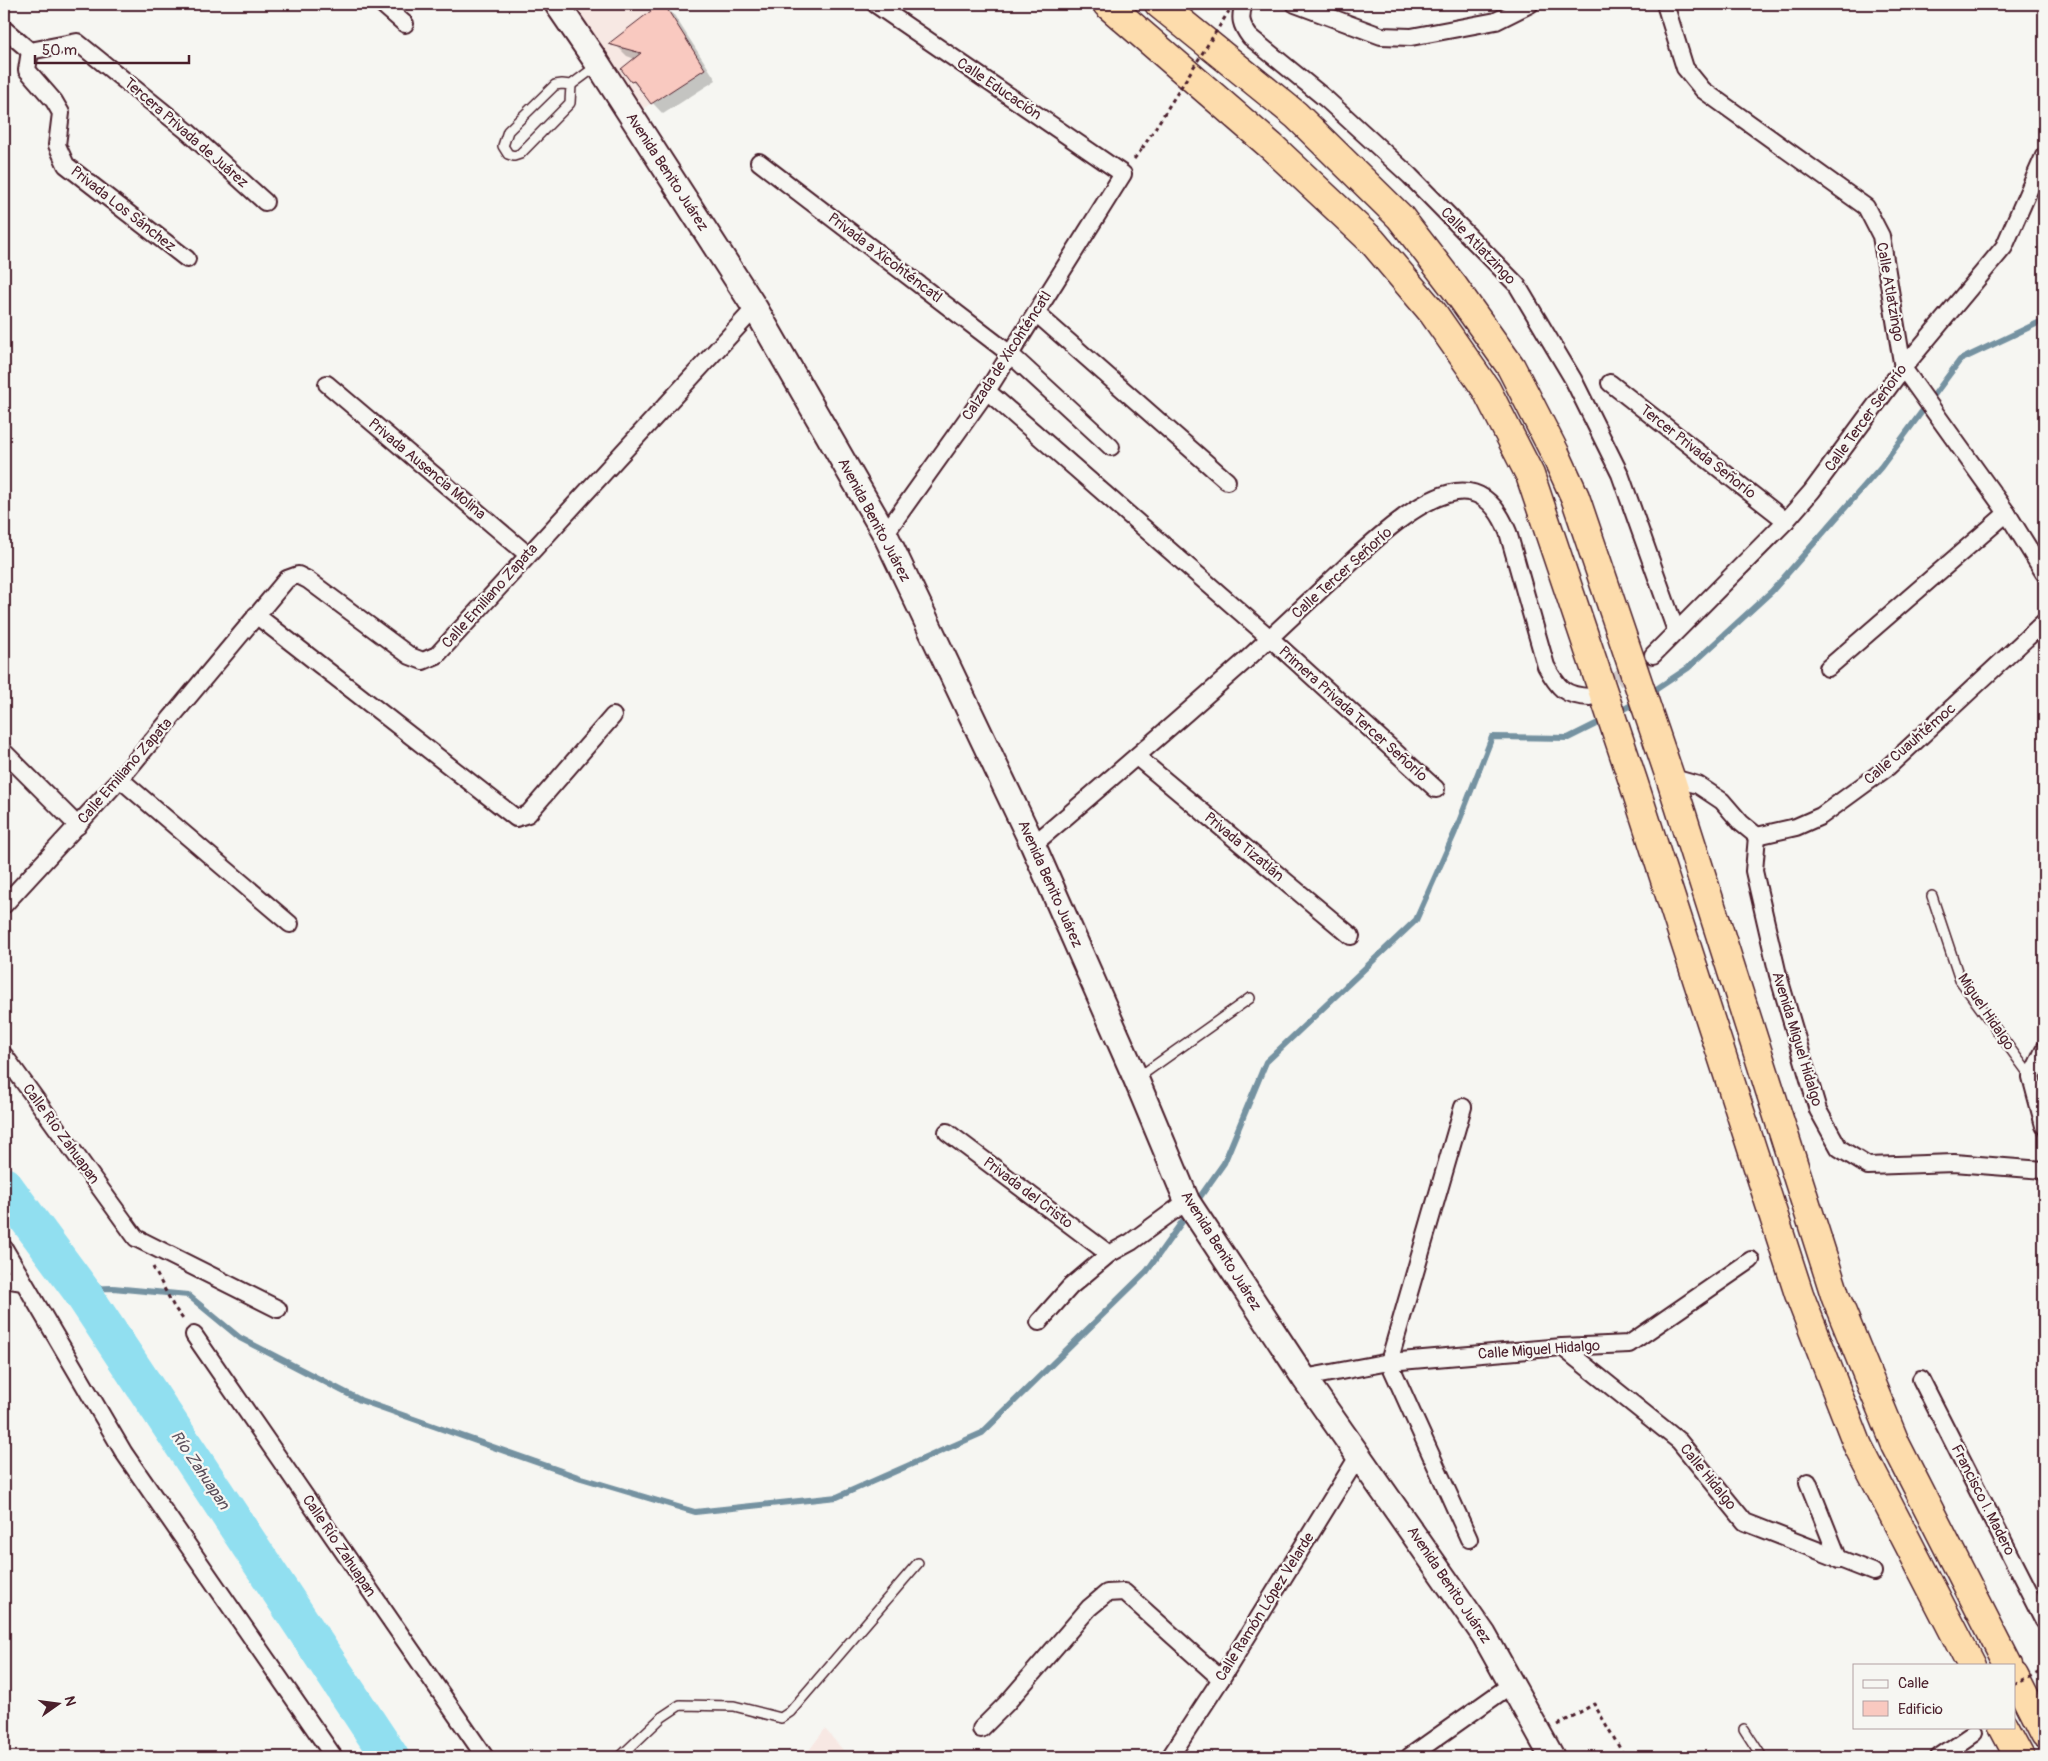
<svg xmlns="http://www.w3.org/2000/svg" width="2048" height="1761" font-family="Pangolin,sans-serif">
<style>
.built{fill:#f7e8e3}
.shadow{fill:#0003}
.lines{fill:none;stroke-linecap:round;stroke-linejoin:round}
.stream{stroke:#7592a1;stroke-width:6}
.river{stroke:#91dff0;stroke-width:38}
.building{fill:#f9c9c0;stroke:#4a1f2b}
.street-tunnel{stroke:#d4cbca;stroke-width:16;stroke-dasharray:16 8;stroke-linecap:butt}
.lane-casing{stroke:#4a1f2b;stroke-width:12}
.street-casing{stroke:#4a1f2b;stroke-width:20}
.secondary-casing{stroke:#4a1f2b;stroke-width:28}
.highway-casing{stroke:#4a1f2b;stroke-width:31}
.path{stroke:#4a1f2b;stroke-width:3;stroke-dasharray:4 4;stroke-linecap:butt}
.lane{stroke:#f6f6f2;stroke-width:9}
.street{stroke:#f6f6f2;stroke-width:16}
.secondary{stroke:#f6f6f2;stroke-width:24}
.highway{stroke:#fddcac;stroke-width:28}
.path-bridge{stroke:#4a1f2b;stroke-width:3;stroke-dasharray:4 4;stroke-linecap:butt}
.labels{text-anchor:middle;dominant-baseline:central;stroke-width:4.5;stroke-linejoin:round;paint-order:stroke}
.street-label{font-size:15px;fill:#4a1f2b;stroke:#f6f6f2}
.water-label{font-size:16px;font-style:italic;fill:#5c4f5c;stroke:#f6f6f2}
</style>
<rect width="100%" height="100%" fill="#f6f6f2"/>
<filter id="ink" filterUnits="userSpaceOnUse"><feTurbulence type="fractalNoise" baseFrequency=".02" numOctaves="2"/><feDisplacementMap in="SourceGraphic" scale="10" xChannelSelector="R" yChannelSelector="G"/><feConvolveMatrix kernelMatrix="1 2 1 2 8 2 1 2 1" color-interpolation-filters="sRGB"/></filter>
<g filter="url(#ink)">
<g class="built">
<polygon points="574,4 664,4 705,69 636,113 567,7"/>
<polygon points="825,1729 849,1757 804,1757"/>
</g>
<polygon class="shadow" points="662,4 674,15 716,80 663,114 632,81 635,59 627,56 616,45 616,39"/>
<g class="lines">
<g class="stream">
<polyline points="1649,694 1688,668 1772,591 1881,467 1960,360 2038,323 2044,322"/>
<polyline points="1617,713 1637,702"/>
<polyline points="1195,1204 1224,1163 1266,1062 1416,920 1455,832 1492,737 1568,738 1606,719"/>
<polyline points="80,1289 113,1288 188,1295 240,1338 360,1400 581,1478 695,1512 837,1497 982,1433 1147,1271 1189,1212"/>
</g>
<polyline class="river" points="4,1186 80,1289 390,1757"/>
</g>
<polygon class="building" points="660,4 664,4 705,69 651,104 634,81 631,82 621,69 641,53 608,44"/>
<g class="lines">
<polyline class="street-tunnel" points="1596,693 1653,655"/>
<g class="lane-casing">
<g id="lane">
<polygon points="562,84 571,85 570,103 520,154 514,156 508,154 503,146 508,131 555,85"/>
<polyline points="571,85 598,65"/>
<polyline points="1932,896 1960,980 2031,1077"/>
<polyline points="1136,1079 1250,998"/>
<polyline points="1744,1729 1762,1757"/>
<polyline points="620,1757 662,1717 680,1705 734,1706 781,1718 790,1712 918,1563"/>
</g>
</g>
<g class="street-casing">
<g id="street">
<polyline points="382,4 405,24"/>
<polyline points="875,4 1123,174 987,391 885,534"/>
<path d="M1244 4C1239 18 1241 25 1250 37L1326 99 1410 176 1517 285 1573 379 1620 474 1676 631"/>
<polyline points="1295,4 1381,36 1411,37 1496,21 1530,4"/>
<polyline points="1665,4 1685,68 1703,90 1866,207 1881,236 1903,368 2007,513 2044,573"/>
<polyline points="4,29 30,51 77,42 187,131 265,202"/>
<polyline points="30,51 27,70 54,101 61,113 57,145 66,165 187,259"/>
<polyline points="759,162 1010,354 1111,447"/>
<polyline points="1036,313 1227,481"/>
<polyline points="1610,383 1786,521"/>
<polyline points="327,384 527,554"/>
<polyline points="987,391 1270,638 1436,789"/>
<polyline points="256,615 516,818 528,814 613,716"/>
<polyline points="1653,655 1786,521 1812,491 1903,368 2004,247 2044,156"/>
<polyline points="1828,668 2007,513"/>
<polyline points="4,752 78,826"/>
<polyline points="1137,757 1351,936"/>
<polyline points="1670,777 1698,785 1722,801 1741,823 1757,836"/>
<polyline points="120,779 290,924"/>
<polyline points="1757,836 1754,871 1778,975 1818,1110 1839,1148 1868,1166 1954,1163 2044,1170"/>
<polyline points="1757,836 1796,827 1821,816 1888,767 2044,622"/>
<path d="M1033 845C1105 784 1175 723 1245 661 1272 636 1298 611 1325 586 1357 557 1412 499 1456 492 1484 488 1499 510 1508 532L1546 666C1558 688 1564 696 1590 697"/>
<polyline points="4,905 120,779 287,579 298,575 308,580 410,656 423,661 437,655 755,308"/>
<polyline points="2044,1050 2031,1077 2044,1126"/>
<polyline points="4,1055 136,1238 278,1309"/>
<polyline points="1463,1107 1389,1362 1469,1539"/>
<polyline points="947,1132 1109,1254"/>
<polyline points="4,1248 124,1453 334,1757"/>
<polyline points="4,1279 23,1282"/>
<polyline points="1039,1322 1070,1287 1109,1254 1131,1242 1187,1201"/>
<polyline points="194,1335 485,1757"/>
<polyline points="1562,1347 1679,1441 1745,1522 1873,1572"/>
<polyline points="1304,1378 1389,1362 1562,1347 1629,1344 1751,1260"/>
<polyline points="1921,1379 2044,1621"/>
<polyline points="1808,1482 1839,1560"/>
<polyline points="981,1729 1007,1703 1089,1608 1107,1593 1124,1592 1221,1679"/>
<polyline points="1170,1757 1221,1679 1359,1455"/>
<polyline points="1409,1757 1512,1684"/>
<polyline points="1939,1757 1974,1733"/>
</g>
</g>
<g class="secondary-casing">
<polyline id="secondary" points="557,4 598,64 755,308 885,534 1033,845 1136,1079 1187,1201 1304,1378 1484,1635 1552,1757"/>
</g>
<g class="highway-casing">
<g id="highway">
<polyline points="1107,4 1271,146 1372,241 1433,313 1486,389 1530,475 1633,781 1799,1294 1858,1446 1971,1665"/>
<polyline points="1159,4 1296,115 1400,217 1454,287 1511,367 1555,453 1575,497 1670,777 1836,1298 1896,1445 2008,1665"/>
<polyline points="2014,1676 2044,1735"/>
<polyline points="2003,1727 2019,1757"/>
</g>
</g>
<g class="path">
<polyline points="1134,159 1142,149"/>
<polyline points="153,1267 174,1307 185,1322"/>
<polyline points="2044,1656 2041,1657 2044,1665"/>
<polyline points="1558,1725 1594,1704 1625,1757"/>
</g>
<use href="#lane" class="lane"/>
<use href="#street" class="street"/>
<use href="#secondary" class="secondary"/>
<use href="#highway" class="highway"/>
<g class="path-bridge">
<polyline points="1142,149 1229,11"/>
<polyline points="2014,1685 2044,1670"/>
</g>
</g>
</g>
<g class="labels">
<g class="street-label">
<text transform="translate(999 89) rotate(34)">Calle Educación</text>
<text transform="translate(186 133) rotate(41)">Tercera Privada de Juárez</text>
<text transform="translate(667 172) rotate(57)">Avenida Benito Juárez</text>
<text transform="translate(123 209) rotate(38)">Privada Los Sánchez</text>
<text transform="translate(1478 246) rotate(46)">Calle Atlatzingo</text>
<text transform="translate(885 258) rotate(37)">Privada a Xicohténcatl</text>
<text transform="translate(1890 292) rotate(80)">Calle Atlatzingo</text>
<text transform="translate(1007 356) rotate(-57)">Calzada de Xicohténcatl</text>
<text transform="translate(1866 418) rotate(-54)">Calle Tercer Señorío</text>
<text transform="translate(1698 452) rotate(38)">Tercer Privada Señorío</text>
<text transform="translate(427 469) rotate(40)">Privada Ausencia Molina</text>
<text transform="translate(874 520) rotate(62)">Avenida Benito Juárez</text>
<text transform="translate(1342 573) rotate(-42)">Calle Tercer Señorío</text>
<text transform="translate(490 596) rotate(-48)">Calle Emiliano Zapata</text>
<text transform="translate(1353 714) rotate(42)">Primera Privada Tercer Señorío</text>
<text transform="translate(1910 744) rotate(-41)">Calle Cuauhtémoc</text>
<text transform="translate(125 771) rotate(-49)">Calle Emiliano Zapata</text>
<text transform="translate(1244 847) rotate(40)">Privada Tizatlán</text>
<text transform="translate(1050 884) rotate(66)">Avenida Benito Juárez</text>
<text transform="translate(1986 1012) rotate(56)">Miguel Hidalgo</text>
<text transform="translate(1797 1039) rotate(73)">Avenida Miguel Hidalgo</text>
<text transform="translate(61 1134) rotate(54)">Calle Río Zahuapan</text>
<text transform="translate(1028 1193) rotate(37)">Privada del Cristo</text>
<text transform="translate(1221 1251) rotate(58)">Avenida Benito Juárez</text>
<text transform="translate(1539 1350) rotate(-4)">Calle Miguel Hidalgo</text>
<text transform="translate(1708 1477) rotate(51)">Calle Hidalgo</text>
<text transform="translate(1983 1500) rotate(63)">Francisco I. Madero</text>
<text transform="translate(339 1546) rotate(56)">Calle Río Zahuapan</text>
<text transform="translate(1449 1585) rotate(56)">Avenida Benito Juárez</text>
<text transform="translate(1265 1607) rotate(-58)">Calle Ramón López Velarde</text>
</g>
<g class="water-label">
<text transform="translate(200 1470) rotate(56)">Río Zahuapan</text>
</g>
</g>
<rect width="2048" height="1761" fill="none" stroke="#f6f6f2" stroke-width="20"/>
<rect x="10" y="10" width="2028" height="1741" fill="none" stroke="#4a1f2b" stroke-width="2" filter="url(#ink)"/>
<rect x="1853" y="1664" width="162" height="65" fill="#f6f6f2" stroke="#b1a0a2"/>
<rect x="1863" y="1680" width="25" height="8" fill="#f6f6f2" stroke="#b1a0a2"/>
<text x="1898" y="1688" font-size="15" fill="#4a1f2b">Calle</text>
<rect x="1863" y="1701" width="25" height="15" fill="#f9c9c0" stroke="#b1a0a2"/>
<text x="1898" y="1714" font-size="15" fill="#4a1f2b">Edificio</text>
<g transform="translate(58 1704) rotate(76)" stroke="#f6f6f2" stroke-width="4" paint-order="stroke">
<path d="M0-4L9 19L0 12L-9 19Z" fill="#4a1f2b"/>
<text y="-8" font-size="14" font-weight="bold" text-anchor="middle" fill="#4a1f2b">N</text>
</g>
<path d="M35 55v8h154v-8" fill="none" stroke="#4a1f2b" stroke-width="2.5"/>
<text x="42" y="55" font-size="15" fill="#4a1f2b" stroke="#f6f6f2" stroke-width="4" paint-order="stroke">50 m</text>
</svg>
